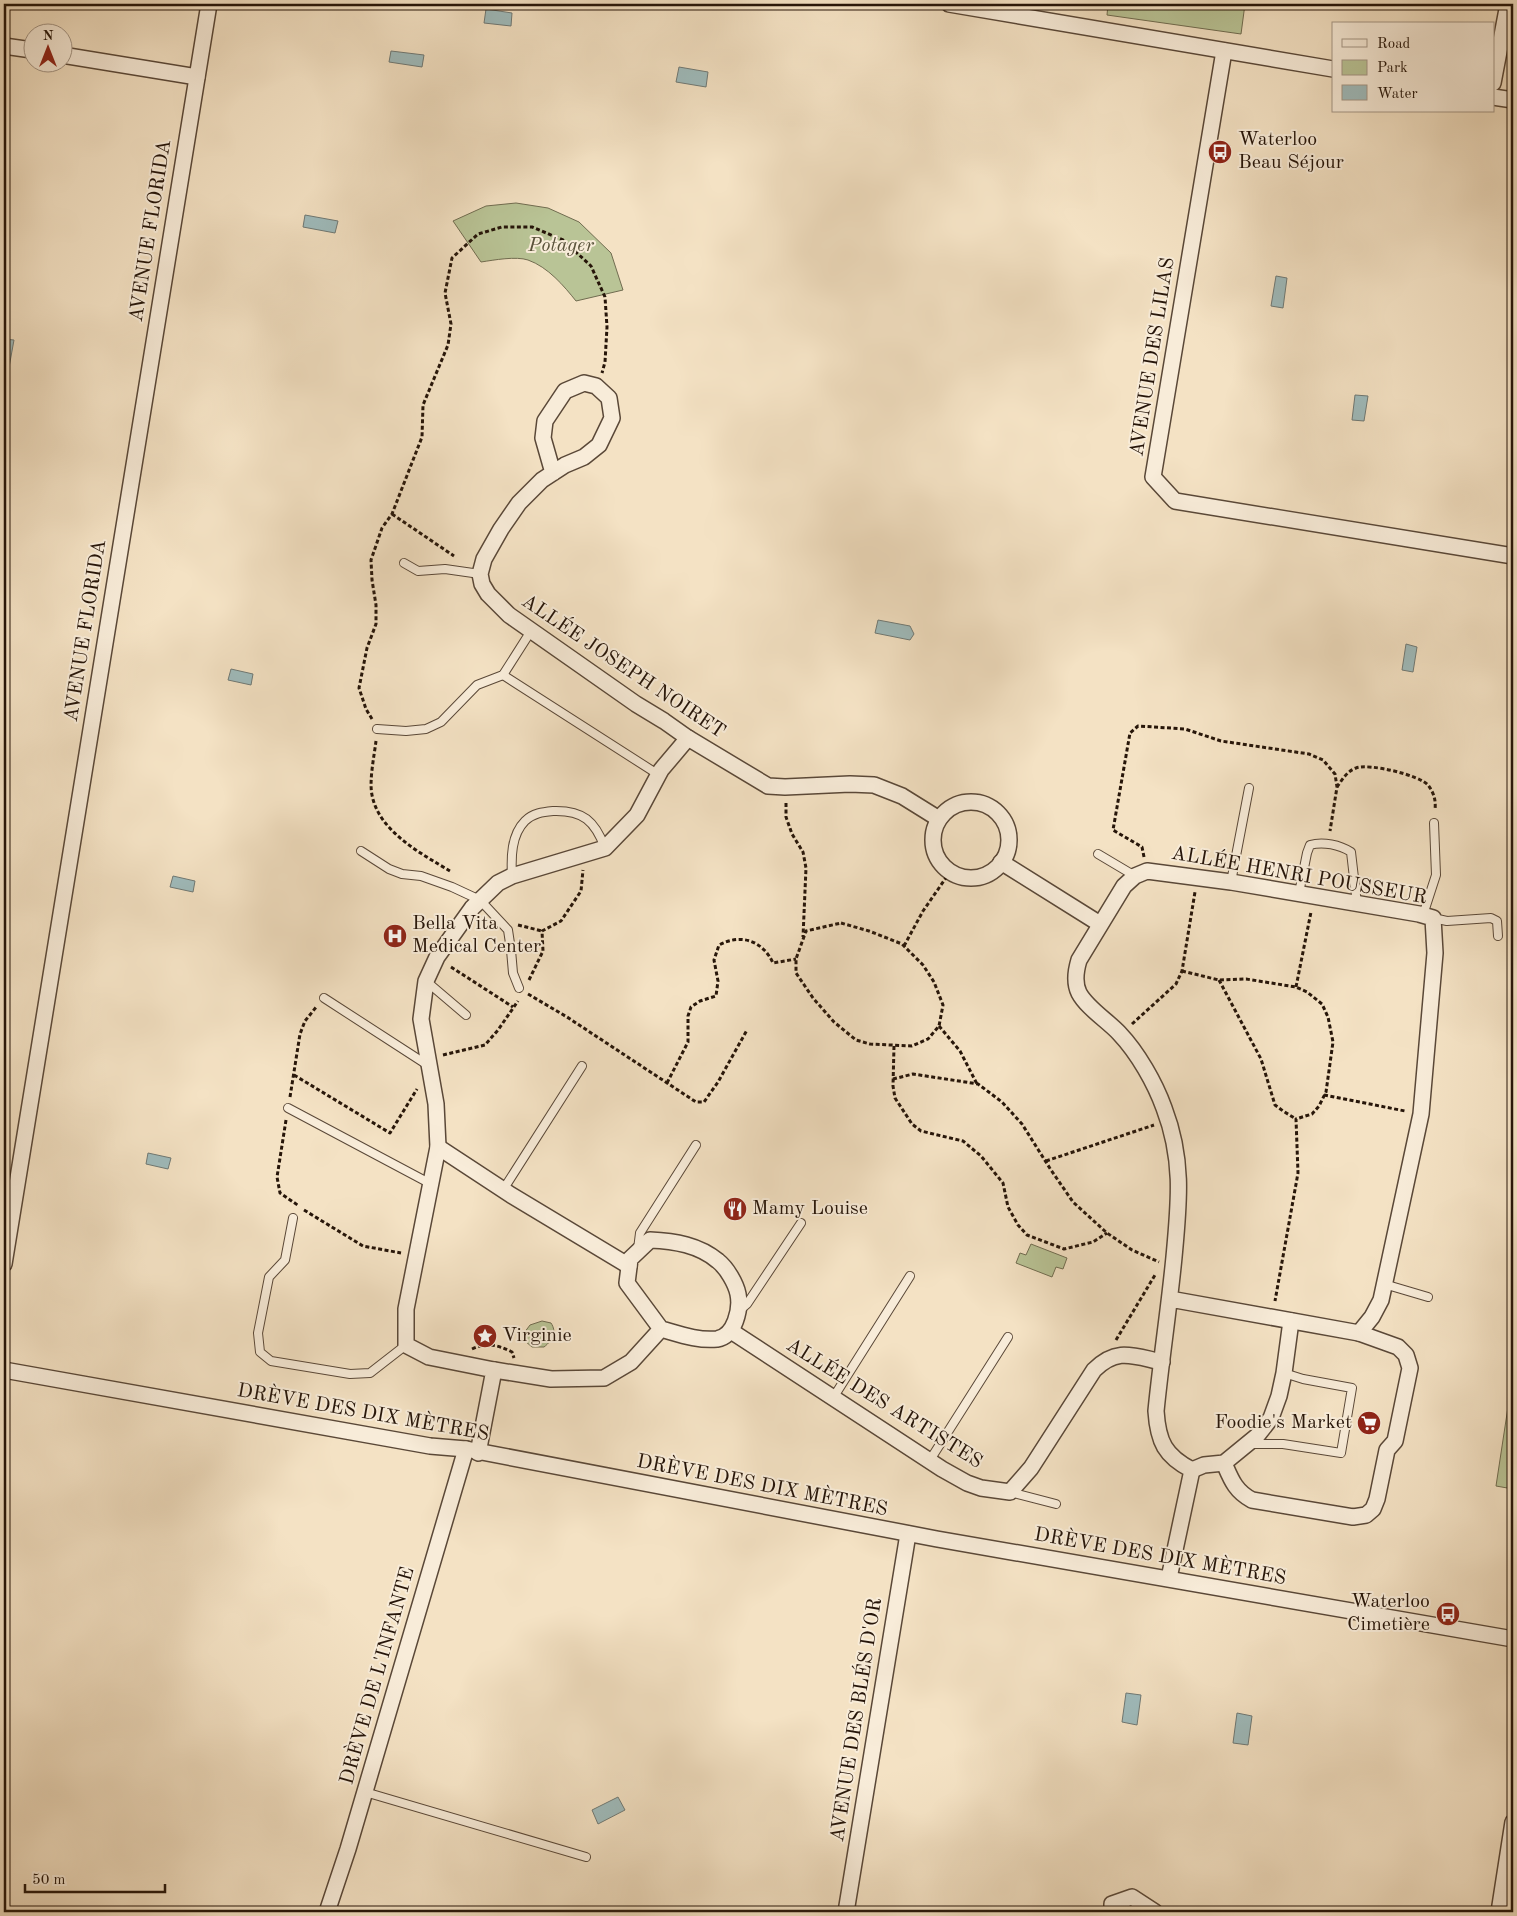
<svg xmlns="http://www.w3.org/2000/svg" width="1517" height="1916" font-family="'Old Standard TT',serif">
<style>
.green{fill:#b9c496;stroke:#706c50}
.water{fill:#9fbcbd;stroke:#6f7975}
.lines{fill:none;stroke-linecap:round;stroke-linejoin:round}
.lane-casing{stroke:#5a4838;stroke-width:10}
.street-casing{stroke:#5a4838;stroke-width:18}
.path{stroke:#261509;stroke-width:3;stroke-dasharray:4 2.5;stroke-linecap:butt}
.lane{stroke:#f8ecd9;stroke-width:8}
.street{stroke:#f8ecd9;stroke-width:15}
.labels{text-anchor:middle;dominant-baseline:central;stroke-width:4;stroke-linejoin:round;paint-order:stroke}
.poi-label{font-size:20px;fill:#261509;stroke:#f8ecd9;text-anchor:start}
.street-label{font-size:20px;fill:#261509;stroke:#f8ecd9}
.park-label{font-size:20px;font-style:italic;fill:#59523a;stroke:#f8ecd9}
</style>
<rect width="100%" height="100%" fill="#f4e2c4"/>
<filter id="stains"><feTurbulence type="fractalNoise" baseFrequency=".004" numOctaves="4"/><feColorMatrix values="0 0 0 0 .2 0 0 0 0 .09 0 0 0 0 .02 0 0 0 .5 -.17"/></filter>
<radialGradient id="worn" r=".72"><stop offset=".6" stop-color="#630" stop-opacity="0"/><stop offset="1" stop-color="#630" stop-opacity=".3"/></radialGradient>
<g class="green">
<polygon points="1108,4 1245,4 1241,34 1107,15"/>
<path d="M516 203 548 208 579 222 611 253 623 290 576 301C564 286 548 267 528 260 516 256 494 260 481 262L453 221 486 206Z"/>
<polygon points="1031,1244 1067,1258 1063,1269 1056,1267 1052,1277 1016,1263 1020,1253 1026,1255"/>
<path d="M542 1321 551 1323C557 1332 553 1340 544 1347H532L525 1341 524 1333 530 1325Z"/>
<polygon points="1513,1374 1513,1489 1496,1486"/>
</g>
<g class="water">
<polygon points="486,9 512,13 511,26 484,23"/>
<polygon points="391,51 424,55 422,67 389,62"/>
<polygon points="679,67 708,72 706,87 676,82"/>
<polygon points="305,215 338,221 335,233 303,227"/>
<polygon points="1276,276 1287,278 1283,308 1271,306"/>
<polygon points="4,339 14,340 8,373 4,372"/>
<polygon points="1355,395 1368,396 1364,421 1352,420"/>
<polygon points="878,620 910,626 914,634 910,640 875,633"/>
<polygon points="1406,644 1417,647 1413,672 1402,670"/>
<polygon points="231,669 253,674 251,685 228,680"/>
<polygon points="173,876 195,881 193,892 170,887"/>
<polygon points="148,1153 171,1158 168,1169 146,1164"/>
<polygon points="1126,1693 1141,1695 1137,1725 1122,1722"/>
<polygon points="1237,1713 1252,1716 1248,1745 1233,1743"/>
<polygon points="618,1797 625,1810 598,1824 592,1810"/>
</g>
<g class="lines">
<g class="lane-casing">
<g id="lane">
<polyline points="404,563 418,571 445,569 480,574"/>
<polyline points="503,675 659,775"/>
<polyline points="377,729 406,731 426,729 441,722 477,685 503,675 531,631"/>
<polyline points="361,851 389,869 402,874 421,876 452,887 480,900 508,930 511,950 513,973 519,988"/>
<polyline points="1098,854 1135,876"/>
<path d="M512 876C511 858 511 835 525 821 533 813 543 812 553 811 583 810 595 821 605 848"/>
<polyline points="1231,882 1249,788"/>
<path d="M1299 893 1307 853 1310 845C1323 841 1340 845 1351 852L1357 904"/>
<polyline points="1423,915 1436,875 1434,823"/>
<polyline points="1433,918 1447,921 1491,918 1497,921 1498,936"/>
<polyline points="426,981 466,1015"/>
<polyline points="324,998 429,1066"/>
<polyline points="288,1108 431,1184"/>
<polyline points="503,1190 582,1066"/>
<polyline points="293,1218 285,1260 269,1277 258,1333 260,1352 271,1361 350,1374 370,1373 406,1345"/>
<polyline points="638,1249 640,1233 696,1145"/>
<polyline points="1384,1284 1428,1297"/>
<polyline points="739,1311 747,1304 801,1223"/>
<polyline points="833,1398 910,1276"/>
<polyline points="1249,1444 1283,1444 1341,1453 1352,1388 1303,1379 1284,1373"/>
<polyline points="930,1460 1008,1337"/>
<polyline points="1010,1492 1056,1504"/>
<polyline points="365,1792 586,1857"/>
</g>
</g>
<g class="street-casing">
<g id="street">
<polyline points="949,4 1333,69"/>
<polyline points="4,46 32,50"/>
<polyline points="1224,51 1153,477 1175,501 1513,556"/>
<polyline points="62,55 197,77"/>
<polyline points="1493,83 1508,4"/>
<polyline points="1493,97 1513,100"/>
<polyline points="553,473 543,438 545,421 565,391 584,383 596,386 609,398 612,418 599,445 584,457 565,465 542,480 519,503 501,529 484,559 480,574 482,584 488,594 509,615 636,704 664,721 688,738 768,786 785,787 850,784 874,785 902,796 939,819"/>
<circle cx="971" cy="840" r="38"/>
<polyline points="1001,862 1100,924"/>
<polyline points="438,1147 511,1195 629,1266"/>
<polyline points="4,1264 209,4"/>
<path d="M731 1331 942 1469 967 1483 981 1488 1010 1492 1031 1468 1094 1370C1117 1347 1133 1356 1162 1362"/>
<polyline points="4,1370 430,1446 466,1449 937,1539 1513,1639"/>
<path d="M494 1370 551 1379 604 1378 631 1362 661 1329 627 1283 630 1259 650 1240C675 1241 699 1245 718 1261 727 1268 736 1284 738 1294 741 1309 735 1336 717 1339 698 1341 679 1334 661 1329"/>
<polyline points="478,1453 494,1370 429,1357 406,1345 406,1309 438,1147 436,1104 421,1019 426,981 437,957 472,908 498,883 512,876 605,848 637,815 661,770 688,738"/>
<path d="M1224 1463C1231 1479 1235 1491 1252 1500L1353 1517 1366 1515 1373 1509 1377 1499 1387 1450 1395 1441 1410 1368 1406 1355 1398 1347 1359 1333"/>
<polyline points="1192,1470 1204,1465 1224,1463 1257,1436 1271,1418 1279,1396 1284,1373 1291,1321"/>
<path d="M1169 1578 1192 1470C1165 1456 1158 1442 1156 1411 1161 1360 1169 1309 1174 1257 1179 1203 1184 1160 1164 1108 1155 1083 1138 1053 1119 1033 1108 1021 1087 1008 1079 993 1074 983 1076 970 1079 960L1124 886 1135 876 1147 871 1231 882 1419 914 1433 918 1435 953 1421 1114 1381 1300 1372 1317 1359 1333 1170 1299"/>
<polyline points="327,1912 348,1849 466,1449"/>
<polyline points="846,1912 908,1534"/>
<polyline points="1112,1912 1112,1904 1132,1897 1155,1912"/>
<polyline points="1499,1912 1513,1822"/>
</g>
</g>
<g class="path">
<polyline points="392,514 454,556"/>
<polyline points="372,719 366,709 359,688 367,648 376,624 376,605 372,580 371,560 382,528 392,514 422,437 423,405 448,345 451,324 445,293 452,258 478,234 502,227 532,227 563,240 591,266 605,297 607,327 605,362 602,373"/>
<path d="M376 741C374 757 369 781 372 795 379 832 422 854 450 871"/>
<path d="M1337 787C1342 780 1347 771 1356 768 1369 763 1419 775 1428 785 1434 793 1436 800 1435 810"/>
<polyline points="786,803 786,817 792,834 803,852 806,868 803,937"/>
<polyline points="1144,857 1142,847 1113,830 1130,733 1138,726 1185,729 1221,741 1309,754 1323,760 1335,774 1337,787 1330,831"/>
<polygon points="841,923 869,931 902,944 923,965 934,982 943,1005 939,1026 928,1039 912,1046 870,1044 856,1040 834,1022 813,998 796,973 796,959 806,931"/>
<polyline points="518,925 542,931"/>
<polyline points="904,946 923,911 950,872"/>
<polyline points="451,967 513,1007"/>
<polyline points="1182,971 1219,980 1246,979 1296,987 1307,992 1322,1004 1328,1017 1333,1042 1326,1092 1319,1106 1312,1114 1296,1119 1298,1173 1275,1301"/>
<polyline points="529,980 543,951 542,931 561,921 581,891 583,870"/>
<polyline points="1219,980 1261,1059 1275,1105 1283,1111 1296,1119"/>
<polyline points="1296,987 1311,912"/>
<polyline points="528,994 567,1017 696,1102 704,1102 718,1082 747,1030"/>
<polyline points="1132,1024 1176,984 1182,971 1195,892"/>
<polyline points="939,1026 960,1051 977,1084"/>
<polyline points="894,1046 893,1086 895,1098 912,1124 921,1131 963,1141 981,1156 1003,1183 1008,1207 1018,1225 1027,1235 1064,1249 1093,1242 1107,1233"/>
<polyline points="443,1055 485,1045 498,1030 518,1001"/>
<polyline points="294,1075 390,1133 417,1089"/>
<polyline points="893,1079 913,1074 978,1084 1002,1102 1022,1124 1051,1170 1073,1202 1107,1233 1132,1250 1159,1262"/>
<path d="M667 1083 688 1042V1016L691 1007 700 1001 716 996 718 981 714 960 719 945C741 933 763 941 773 963L796 959"/>
<polyline points="1324,1095 1405,1111"/>
<polyline points="290,1097 300,1034 305,1021 317,1006"/>
<polyline points="286,1120 277,1177 280,1193 299,1206"/>
<polyline points="1046,1161 1154,1125"/>
<polyline points="304,1210 363,1246 401,1253"/>
<polyline points="1116,1340 1155,1275"/>
<path d="M472 1349C487 1342 498 1345 512 1352L514 1358"/>
</g>
<use href="#lane" class="lane"/>
<use href="#street" class="street"/>
</g>
<defs>
<g id="bus-disc" transform="scale(1.25)"><circle r="9.5" fill="#8f2418" stroke="#f8ecd9"/><path d="M-5-6H5V4H4V6H2V4H-2V6H-4V4H-5ZM-3.5-4V0h7V-4ZM-3.5 1.2v1.5H-2V1.2ZM2 1.2v1.5H3.5V1.2Z" fill="#fff"/></g>
<g id="hospital-disc" transform="scale(1.25)"><circle r="9.5" fill="#8f2418" stroke="#f8ecd9"/><path d="M-5-5h3v3.5h4V-5h3V5h-3V1.5h-4V5h-3Z" fill="#fff"/></g>
<g id="restaurant-disc" transform="scale(1.25)"><circle r="9.5" fill="#8f2418" stroke="#f8ecd9"/><path d="M-5-6h1v4h1v-4h1v4h1v-4h1v5L-1.5 .5V6h-2V.5L-5-1ZM5-6V6H3V1.5H1.5Q1.5-4 5-6Z" fill="#fff"/></g>
<g id="sight-disc" transform="scale(1.25)"><circle r="9.5" fill="#8f2418" stroke="#f8ecd9"/><path d="M0-6L1.8-2.2L6-1.7L2.9 1.2L3.7 5.4L0 3.3L-3.7 5.4L-2.9 1.2L-6-1.7L-1.8-2.2Z" fill="#fff"/></g>
<g id="supermarket-disc" transform="scale(1.25)"><circle r="9.5" fill="#8f2418" stroke="#f8ecd9"/><path d="M-6-5.5h2.5l.6 2H6L4.5 2H-2.5L-4.4-4H-6ZM-1.5 3.2a1.3 1.3 0 1 0 .1 0ZM3 3.2a1.3 1.3 0 1 0 .1 0Z" fill="#fff"/></g>
</defs>
<g fill-rule="evenodd">
<use href="#bus-disc" x="1220" y="152"/>
<use href="#hospital-disc" x="395" y="936"/>
<use href="#restaurant-disc" x="735" y="1209"/>
<use href="#sight-disc" x="485" y="1336"/>
<use href="#supermarket-disc" x="1369" y="1423"/>
<use href="#bus-disc" x="1448" y="1614"/>
</g>
<g class="labels">
<g class="poi-label">
<text x="1238" y="140">Waterloo<tspan x="1238" dy="23">Beau Séjour</tspan></text>
<text x="412" y="924">Bella Vita<tspan x="412" dy="23">Medical Center</tspan></text>
<text x="752" y="1209">Mamy Louise</text>
<text x="502" y="1336">Virginie</text>
<text x="1352" y="1423" text-anchor="end">Foodie's Market</text>
<text x="1430" y="1602" text-anchor="end">Waterloo<tspan x="1430" dy="23">Cimetière</tspan></text>
</g>
<g class="street-label">
<text transform="translate(151 231) rotate(-81)">AVENUE FLORIDA</text>
<text transform="translate(1153 357) rotate(-81)">AVENUE DES LILAS</text>
<text transform="translate(86 631) rotate(-81)">AVENUE FLORIDA</text>
<text transform="translate(623 667) rotate(34)">ALLÉE JOSEPH NOIRET</text>
<text transform="translate(1299 876) rotate(10)">ALLÉE HENRI POUSSEUR</text>
<text transform="translate(884 1404) rotate(32)">ALLÉE DES ARTISTES</text>
<text transform="translate(363 1413) rotate(10)">DRÈVE DES DIX MÈTRES</text>
<text transform="translate(762 1486) rotate(11)">DRÈVE DES DIX MÈTRES</text>
<text transform="translate(1160 1557) rotate(10)">DRÈVE DES DIX MÈTRES</text>
<text transform="translate(378 1676) rotate(-74)">DRÈVE DE L'INFANTE</text>
<text transform="translate(857 1720) rotate(-81)">AVENUE DES BLÉS D'OR</text>
</g>
<g class="park-label">
<text x="561" y="246">Potager</text>
</g>
</g>
<rect width="1517" height="1916" fill="none" stroke="#f4e2c4" stroke-width="20"/>
<rect x="5" y="5" width="1507" height="1906" fill="none" stroke="#261509" stroke-width="2.5"/>
<rect x="10" y="10" width="1497" height="1896" fill="none" stroke="#261509"/>
<rect x="1332" y="22" width="162" height="90" fill="#f8ecd9" stroke="#a49686"/>
<rect x="1342" y="39" width="25" height="8" fill="#f8ecd9" stroke="#a49686"/>
<text x="1377" y="48" font-size="15" fill="#261509">Road</text>
<rect x="1342" y="60" width="25" height="15" fill="#b9c496" stroke="#a49686"/>
<text x="1377" y="72" font-size="15" fill="#261509">Park</text>
<rect x="1342" y="85" width="25" height="15" fill="#9fbcbd" stroke="#a49686"/>
<text x="1377" y="98" font-size="15" fill="#261509">Water</text>
<g transform="translate(48 48)"><circle r="24" fill="#f8ecd9" stroke="#a49686"/>
<path d="M0-4L9 19L0 12L-9 19Z" fill="#8f2418"/>
<text y="-8" font-size="14" font-weight="bold" text-anchor="middle" fill="#261509">N</text>
</g>
<path d="M25 1884v8h140v-8" fill="none" stroke="#261509" stroke-width="2.5"/>
<text x="32" y="1884" font-size="15" fill="#261509" stroke="#f8ecd9" stroke-width="4" paint-order="stroke">50 m</text>
<rect width="100%" height="100%" filter="url(#stains)"/>
<rect width="100%" height="100%" fill="url(#worn)"/>
</svg>
